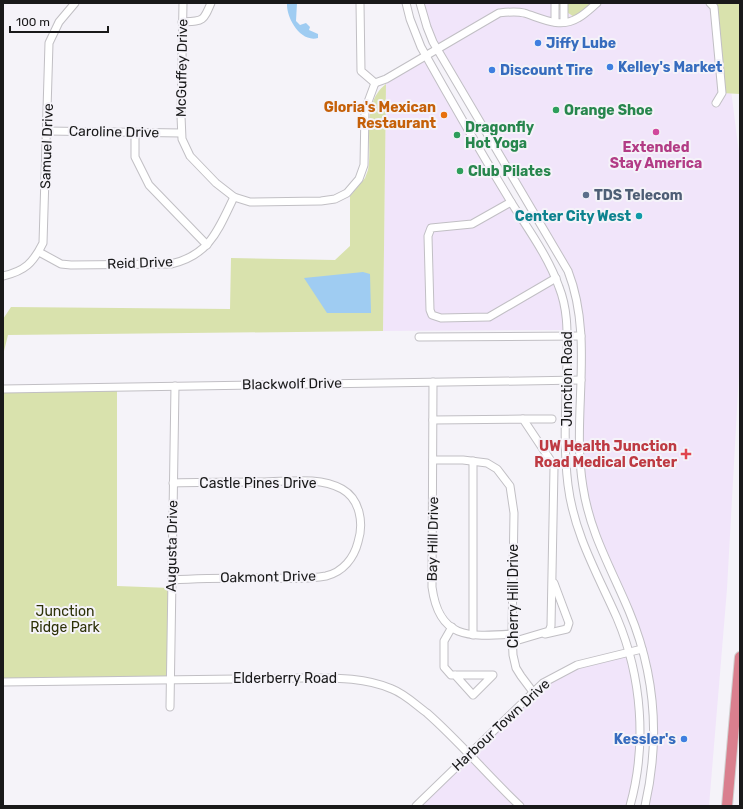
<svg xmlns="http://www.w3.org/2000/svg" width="743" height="809" font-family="Rubik,sans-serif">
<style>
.commercial{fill:#f1e5fa}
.green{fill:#d9e2ad}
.water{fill:#9fccf2}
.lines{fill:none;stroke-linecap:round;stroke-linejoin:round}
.minor-casing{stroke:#c1bfc4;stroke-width:9}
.highway-casing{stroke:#d1d1d1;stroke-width:12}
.minor{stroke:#fff;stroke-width:7}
.highway{stroke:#d97f8e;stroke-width:10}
.shop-dot{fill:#3f7fe0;stroke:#f5f3f9;stroke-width:1.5}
.leisure-dot{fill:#2e9e5b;stroke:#f5f3f9;stroke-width:1.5}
.food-dot{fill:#e8710a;stroke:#f5f3f9;stroke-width:1.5}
.hotel-dot{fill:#d1479c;stroke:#f5f3f9;stroke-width:1.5}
.service-dot{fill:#5c6f8a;stroke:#f5f3f9;stroke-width:1.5}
.culture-dot{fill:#0f9aa8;stroke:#f5f3f9;stroke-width:1.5}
.health-dot{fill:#e0444e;stroke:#f5f3f9;stroke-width:1.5}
.labels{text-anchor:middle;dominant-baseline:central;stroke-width:4;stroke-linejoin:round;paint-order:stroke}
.shop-label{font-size:14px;font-weight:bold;fill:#366cbe;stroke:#f5f3f9;text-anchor:start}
.street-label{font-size:14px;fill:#19191a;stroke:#f5f3f9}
.food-label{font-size:14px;font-weight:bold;fill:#c56008;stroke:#f5f3f9;text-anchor:end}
.leisure-label{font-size:14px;font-weight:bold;fill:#27864d;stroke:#f5f3f9;text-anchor:start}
.hotel-label{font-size:14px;font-weight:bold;fill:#b23c85;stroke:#f5f3f9}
.service-label{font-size:14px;font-weight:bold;fill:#4e5e75;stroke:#f5f3f9;text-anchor:start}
.culture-label{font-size:14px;font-weight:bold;fill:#0d838f;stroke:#f5f3f9;text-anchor:end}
.health-label{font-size:14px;font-weight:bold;fill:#be3a42;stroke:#f5f3f9;text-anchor:end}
.park-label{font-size:14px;fill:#2d3107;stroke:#f5f3f9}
</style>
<rect width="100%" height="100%" fill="#f5f3f9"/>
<g class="commercial">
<polygon points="420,3 720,3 740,161 740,355 727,589 709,806 645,806 654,743 645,657 609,568 582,486 581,324 574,286 433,42"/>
<polygon points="425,56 556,278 567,330 383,331 386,79"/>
<polygon points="629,652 640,721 630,806 416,806 558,673"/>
</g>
<g class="green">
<polygon points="555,3 597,3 577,19 564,10 555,10"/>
<polygon points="710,3 740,3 740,94 722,93"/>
<path d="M386 84 383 331 8 335 3 355V319L11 307 230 309 231 258 335 260 350 246V196L365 178 368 170C373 142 360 104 386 84Z"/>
<polygon points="117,386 117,586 171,588 169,680 3,682 3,389"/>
</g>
<g class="water">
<path d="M287 3H297L296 21 300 25 306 23 310 27 309 30 318 34V38C300 43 286 17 287 3Z"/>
<polygon points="363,272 370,274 371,313 327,313 304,278"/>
</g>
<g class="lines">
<g class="minor-casing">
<g id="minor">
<polyline points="183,3 181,116 182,139 190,156 216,183 234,197 250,202 321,201 335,199 347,193 359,179 364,165 365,110 375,83"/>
<path d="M360 3 361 71 375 83 386 79 499 13C508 12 516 11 524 13 541 18 560 29 578 18 585 14 591 8 597 3"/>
<path d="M406 3 410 19 421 47C450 99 480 151 511 202 528 229 548 256 559 287 569 312 567 337 567 363 566 403 563 445 568 485 574 534 598 575 617 618 642 677 647 745 630 806"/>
<path d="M420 3 427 27 433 42 568 271C595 340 571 415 583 487 590 533 611 568 629 611 655 673 660 740 645 806"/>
<polyline points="555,3 555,22"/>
<polyline points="564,3 564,22"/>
<polyline points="710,3 714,7 722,93 716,103"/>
<path d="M182 22C203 21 203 22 211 3"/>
<polyline points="47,131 181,133"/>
<polyline points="135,132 135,157 149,185 207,245"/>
<polyline points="511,202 472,224 431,228 428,236 430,310 432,315 441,318 489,317 556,278"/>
<path d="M39 252 61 264 71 265 171 264C210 255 218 230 234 197"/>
<path d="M3 276C25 271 33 263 43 243L49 43 59 22 75 3"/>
<polyline points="419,337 581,336"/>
<path d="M433 382 432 587C439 639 468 637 512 634"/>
<polyline points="3,389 581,380"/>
<polyline points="523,419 552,419"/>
<polyline points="433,420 523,419 553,464 554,468 551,626 549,631 512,642"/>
<polyline points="433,460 463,460 487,463 497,469 510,486 514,513 512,634 513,655 516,668 521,676 533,692"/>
<path d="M172 580C203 578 234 578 266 578 286 578 306 580 326 576 343 572 354 558 358 542 364 523 360 499 342 489 318 476 287 482 261 482 232 482 202 482 173 483"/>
<polyline points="452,627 444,641 444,667 451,675 493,675 473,695 455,675"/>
<polyline points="545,634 567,629 569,623 554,583"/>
<polyline points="473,635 473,461"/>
<path d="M3 682 304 678C334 678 364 677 392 689 405 694 416 705 427 713 460 742 488 776 520 806"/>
<polyline points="170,707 175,386"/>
<polyline points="416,806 543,683 577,665 642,649"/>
</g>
</g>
<g class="highway-casing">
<polyline id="highway" points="727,806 740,657"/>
</g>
<use href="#minor" class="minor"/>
<use href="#highway" class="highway"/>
</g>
<g class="shop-dot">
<circle cx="538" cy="43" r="4"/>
<circle cx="610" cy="67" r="4"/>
<circle cx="492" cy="70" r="4"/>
<circle cx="684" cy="739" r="4"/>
</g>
<g class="leisure-dot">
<circle cx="556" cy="110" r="4"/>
<circle cx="457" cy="135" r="4"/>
<circle cx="460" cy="171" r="4"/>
</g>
<circle class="food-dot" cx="444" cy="115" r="4"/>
<circle class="hotel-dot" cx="656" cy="132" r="4"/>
<circle class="service-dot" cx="586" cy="195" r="4"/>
<circle class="culture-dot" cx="639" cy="216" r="4"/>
<path class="health-dot" d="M684 448h4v4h4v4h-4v4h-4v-4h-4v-4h4z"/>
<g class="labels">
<g class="shop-label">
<text x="546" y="43">Jiffy Lube</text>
<text x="618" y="67">Kelley's Market</text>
<text x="500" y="70">Discount Tire</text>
<text x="676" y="739" text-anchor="end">Kessler's</text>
</g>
<g class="street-label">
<text transform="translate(182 68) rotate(-89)">McGuffey Drive</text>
<text transform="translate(114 132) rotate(1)">Caroline Drive</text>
<text transform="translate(47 146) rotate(-88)">Samuel Drive</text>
<text transform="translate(140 263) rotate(-2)">Reid Drive</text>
<text transform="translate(567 379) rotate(-90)">Junction Road</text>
<text transform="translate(292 384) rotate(-1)">Blackwolf Drive</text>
<text x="258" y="483">Castle Pines Drive</text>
<text transform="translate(433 539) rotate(-89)">Bay Hill Drive</text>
<text transform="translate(172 546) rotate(-89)">Augusta Drive</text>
<text transform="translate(268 577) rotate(-1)">Oakmont Drive</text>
<text transform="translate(513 596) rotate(-90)">Cherry Hill Drive</text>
<text x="285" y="678">Elderberry Road</text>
<text transform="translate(501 725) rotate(-43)">Harbour Town Drive</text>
</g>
<g class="food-label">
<text x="436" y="107">Gloria's Mexican<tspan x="436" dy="16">Restaurant</tspan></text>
</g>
<g class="leisure-label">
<text x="564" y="110">Orange Shoe</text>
<text x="465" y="127">Dragonfly<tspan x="465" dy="16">Hot Yoga</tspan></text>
<text x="468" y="171">Club Pilates</text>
</g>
<g class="hotel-label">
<text x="656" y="147">Extended<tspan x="656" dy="16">Stay America</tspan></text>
</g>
<g class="service-label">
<text x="594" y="195">TDS Telecom</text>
</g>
<g class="culture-label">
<text x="631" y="216">Center City West</text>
</g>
<g class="health-label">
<text x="677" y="446">UW Health Junction<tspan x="677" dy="16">Road Medical Center</tspan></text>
</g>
<g class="park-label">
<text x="65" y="611">Junction<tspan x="65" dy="16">Ridge Park</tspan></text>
</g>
</g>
<rect width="743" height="809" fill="none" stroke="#19191a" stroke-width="8"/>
<path d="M10 26v6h98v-6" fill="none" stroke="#19191a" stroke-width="2"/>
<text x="16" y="26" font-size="12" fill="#19191a" stroke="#f5f3f9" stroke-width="3" paint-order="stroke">100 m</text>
</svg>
